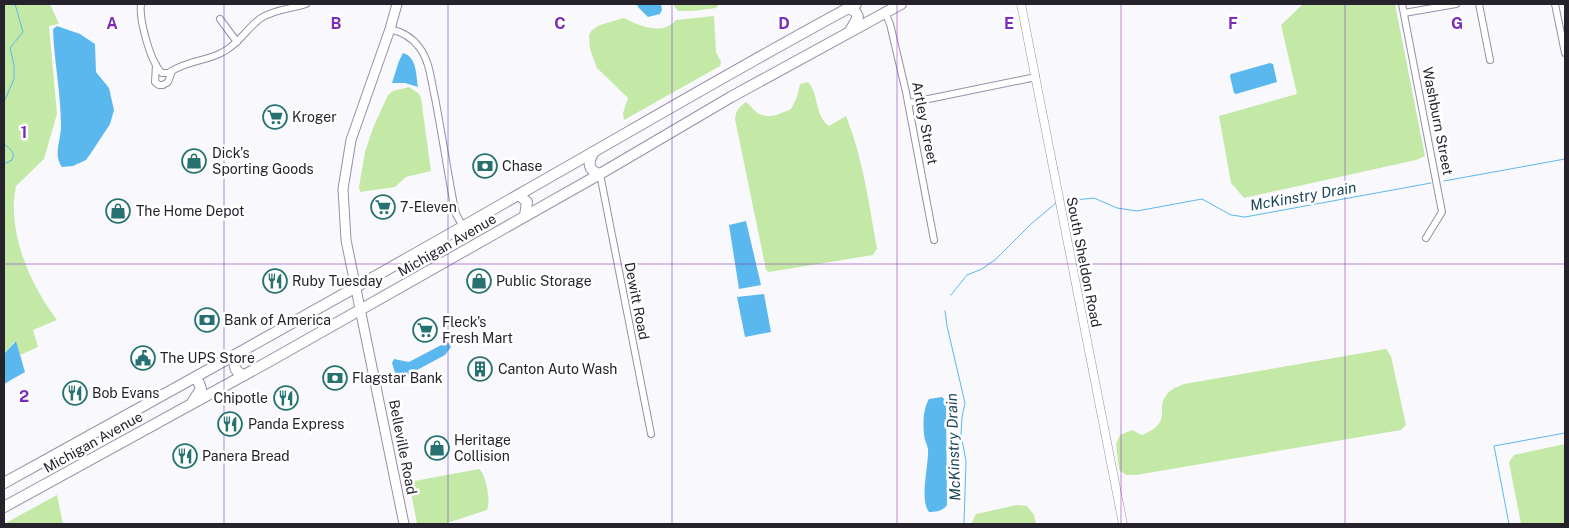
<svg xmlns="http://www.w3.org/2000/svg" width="1569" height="528" font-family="'Public Sans',sans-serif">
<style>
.green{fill:#c4e9a7}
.water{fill:#5bb8ee}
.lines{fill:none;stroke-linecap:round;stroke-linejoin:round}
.stream{stroke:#5bb8ee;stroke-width:1}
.minor-casing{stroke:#978fa9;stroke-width:8}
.tertiary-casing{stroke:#978fa9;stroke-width:9}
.secondary-casing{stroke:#978fa9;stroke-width:11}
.primary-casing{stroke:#978fa9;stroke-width:12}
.minor{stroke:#fff;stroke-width:6}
.tertiary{stroke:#fff;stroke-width:8}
.secondary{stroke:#fff;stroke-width:9}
.primary{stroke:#fff;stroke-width:10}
.grid{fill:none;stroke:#7b2cbf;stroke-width:1;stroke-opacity:0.55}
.labels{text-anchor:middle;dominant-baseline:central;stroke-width:5;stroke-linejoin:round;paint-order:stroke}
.poi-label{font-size:14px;fill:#25222c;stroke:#fff;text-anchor:start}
.street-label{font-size:14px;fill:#25222c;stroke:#fff}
.water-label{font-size:15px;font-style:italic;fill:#1e455b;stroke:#fff}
.grid-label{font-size:16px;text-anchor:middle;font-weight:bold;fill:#7b2cbf;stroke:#fff;stroke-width:5;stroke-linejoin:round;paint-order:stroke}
</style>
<rect width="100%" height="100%" fill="#f9f8fd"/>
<g class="green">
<path d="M4 4H50L59 24 49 26 57 114 44 159 16 186C15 193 13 202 14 209 14 247 34 290 57 320L33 330 38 347 20 355 15 341 4 354Z"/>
<polygon points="674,4 719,4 716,8 692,11 678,11 674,6"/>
<polygon points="1303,4 1395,4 1425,156 1416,160 1244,198 1231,183 1219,116 1297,94 1281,25"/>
<path d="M714 16 716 52 721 62 720 66 624 120 623 113 628 98 597 68 590 49 589 35 592 30 600 25 624 18C639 26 663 36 676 20Z"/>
<path d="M808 82C820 96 814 115 829 126L846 116C863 158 869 204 877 249L873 255 769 272 766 270 735 119C736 110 739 107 746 102 750 105 752 108 755 111 767 121 779 114 791 109L797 97 800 84Z"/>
<polygon points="409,87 418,93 421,98 431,171 406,177 395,187 360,192 359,187 365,152 373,128 388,95 393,91"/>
<path d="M1386 349 1391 356 1406 425 1401 430 1136 475H1126L1119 470 1116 444 1120 435 1132 430 1142 435C1177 420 1151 408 1170 391 1173 388 1180 386 1184 384Z"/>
<polygon points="1565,444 1565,524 1521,524 1509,462 1514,455"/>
<path d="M479 469C486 474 491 502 487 510L444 524H417L409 482Z"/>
<polygon points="57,495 63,524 4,524"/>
<polygon points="1017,505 1027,506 1034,515 1036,524 971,524 976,514"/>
</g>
<g class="water">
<polygon points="637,4 661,4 662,10 660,14 648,17 638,7"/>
<path d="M57 26 80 34 95 44 96 72 109 88 114 110 110 124 91 153 86 160 73 166 62 167C53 155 61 140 61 126 61 93 54 61 53 29Z"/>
<path d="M403 53C417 57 416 75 418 87L405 83H392L399 61Z"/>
<polygon points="1270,63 1273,64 1277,82 1236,94 1234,93 1230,76 1231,74"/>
<polygon points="746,221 761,285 739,289 729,225"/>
<polygon points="764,294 771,332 745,337 737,297"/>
<polygon points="16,341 25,372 4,384 4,354"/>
<polygon points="445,343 449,343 451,347 445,355 402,378 396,376 392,363 394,359 409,362"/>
<path d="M942 397 944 399 946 406 947 505C943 511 936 512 929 512 919 499 929 465 928 449 927 444 924 439 924 434 923 423 923 409 929 399Z"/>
</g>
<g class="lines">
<g class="stream">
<polyline points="4,102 14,79 14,65 10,48 23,32 15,4"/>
<path d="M4 131V144C10 149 16 152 12 160L4 164"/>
<polyline points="1444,181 1565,159"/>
<polyline points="1065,201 1094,198 1117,208 1137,211 1202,199 1231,215 1245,217 1431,183"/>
<polyline points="951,295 967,275 982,269 996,259 1031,224 1056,203"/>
<polyline points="945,311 947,326 965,403 962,417 961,434 966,461 964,524"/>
<polyline points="1509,524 1494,446 1565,433"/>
</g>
<g class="minor-casing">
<g id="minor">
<path d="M141 4C139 19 150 62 162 73H168L172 71"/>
<polyline points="1402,4 1442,212 1426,238"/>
<polyline points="1479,4 1490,60"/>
<polyline points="1555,4 1565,53"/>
<polyline points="885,12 890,24 906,92 934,240"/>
<polyline points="1404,13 1456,4"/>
<polyline points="220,19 237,42"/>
<path d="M390 29C402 32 412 37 419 47 430 61 431 81 435 98 442 134 447 169 454 205L456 214 463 227"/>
<path d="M156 65 155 82 159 85H163L168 82 172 71C187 61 207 61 223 52 239 44 247 28 261 18 275 9 291 9 306 4"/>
<polyline points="909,103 1036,77"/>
<polyline points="600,174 651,434"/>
</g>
</g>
<g class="tertiary-casing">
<polyline id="tertiary" points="1021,4 1123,524"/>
</g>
<g class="secondary-casing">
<polyline id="secondary" points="397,4 390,29 351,140 343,189 346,240 404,524"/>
</g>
<g class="primary-casing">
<g id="primary">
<polyline points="847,8 855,11 858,17 850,31"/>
<path d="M594 152C587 162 588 171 600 174"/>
<polyline points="519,195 527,202 525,216"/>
<path d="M239 353C233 363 232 371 244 375"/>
<polyline points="193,401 201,389 199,383 195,378"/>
<path d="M4 483C176 388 348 293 518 195 631 131 742 65 856 4"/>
<polyline points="4,507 268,362 600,174 731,97 901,4"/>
</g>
</g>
<use href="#minor" class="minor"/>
<use href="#tertiary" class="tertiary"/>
<use href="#secondary" class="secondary"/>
<use href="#primary" class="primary"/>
</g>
<path class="grid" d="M224 4V524M448 4V524M672 4V524M897 4V524M1121 4V524M1345 4V524M4 264H1565"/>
<defs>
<g id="supermarket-ring" transform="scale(1.25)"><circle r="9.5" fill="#fff" stroke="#277271" stroke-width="1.5"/><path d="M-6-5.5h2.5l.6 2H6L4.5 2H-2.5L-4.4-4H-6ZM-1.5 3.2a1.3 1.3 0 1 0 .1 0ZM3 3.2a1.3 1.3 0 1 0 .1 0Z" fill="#277271"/></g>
<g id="shop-ring" transform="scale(1.25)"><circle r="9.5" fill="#fff" stroke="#277271" stroke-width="1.5"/><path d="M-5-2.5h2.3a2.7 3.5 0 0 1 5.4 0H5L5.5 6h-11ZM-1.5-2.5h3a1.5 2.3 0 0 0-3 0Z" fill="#277271"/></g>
<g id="bank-ring" transform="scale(1.25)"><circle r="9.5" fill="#fff" stroke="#277271" stroke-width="1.5"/><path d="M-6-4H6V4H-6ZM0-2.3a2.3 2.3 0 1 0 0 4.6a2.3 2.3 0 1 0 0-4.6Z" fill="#277271"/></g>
<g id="restaurant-ring" transform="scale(1.25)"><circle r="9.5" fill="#fff" stroke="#277271" stroke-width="1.5"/><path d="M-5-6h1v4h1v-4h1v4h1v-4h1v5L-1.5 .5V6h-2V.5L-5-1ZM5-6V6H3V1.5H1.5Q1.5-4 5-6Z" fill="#277271"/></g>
<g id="civic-ring" transform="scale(1.25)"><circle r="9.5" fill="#fff" stroke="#277271" stroke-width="1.5"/><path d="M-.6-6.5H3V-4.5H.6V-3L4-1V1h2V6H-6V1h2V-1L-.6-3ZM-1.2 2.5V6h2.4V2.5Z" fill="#277271"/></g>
<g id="building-ring" transform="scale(1.25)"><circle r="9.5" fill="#fff" stroke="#277271" stroke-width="1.5"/><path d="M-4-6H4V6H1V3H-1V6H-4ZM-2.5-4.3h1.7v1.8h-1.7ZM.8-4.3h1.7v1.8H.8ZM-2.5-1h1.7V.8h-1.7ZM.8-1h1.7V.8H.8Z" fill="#277271"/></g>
</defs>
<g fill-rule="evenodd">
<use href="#supermarket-ring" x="275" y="117"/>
<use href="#shop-ring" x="194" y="161"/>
<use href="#bank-ring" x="485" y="166"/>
<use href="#supermarket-ring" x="383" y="207"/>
<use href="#shop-ring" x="118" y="211"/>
<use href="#restaurant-ring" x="275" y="281"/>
<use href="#shop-ring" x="479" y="281"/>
<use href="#bank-ring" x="207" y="320"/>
<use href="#supermarket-ring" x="425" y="330"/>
<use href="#civic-ring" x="143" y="358"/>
<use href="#building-ring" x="480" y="369"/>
<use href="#bank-ring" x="335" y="378"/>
<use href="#restaurant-ring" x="75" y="393"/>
<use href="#restaurant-ring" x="286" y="398"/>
<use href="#restaurant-ring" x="230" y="424"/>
<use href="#shop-ring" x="437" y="448"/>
<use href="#restaurant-ring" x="185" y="456"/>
</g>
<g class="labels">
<g class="poi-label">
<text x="292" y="117">Kroger</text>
<text x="212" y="153">Dick's<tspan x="212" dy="16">Sporting Goods</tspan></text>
<text x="502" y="166">Chase</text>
<text x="400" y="207">7-Eleven</text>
<text x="136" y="211">The Home Depot</text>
<text x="292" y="281">Ruby Tuesday</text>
<text x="496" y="281">Public Storage</text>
<text x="224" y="320">Bank of America</text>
<text x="442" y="322">Fleck's<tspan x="442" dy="16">Fresh Mart</tspan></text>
<text x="160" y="358">The UPS Store</text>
<text x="498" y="369">Canton Auto Wash</text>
<text x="352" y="378">Flagstar Bank</text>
<text x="92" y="393">Bob Evans</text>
<text x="268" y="398" text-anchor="end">Chipotle</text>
<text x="248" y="424">Panda Express</text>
<text x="454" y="440">Heritage<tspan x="454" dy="16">Collision</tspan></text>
<text x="202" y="456">Panera Bread</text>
</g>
<g class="street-label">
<text transform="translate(1438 121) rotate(79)">Washburn Street</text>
<text transform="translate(925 123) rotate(79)">Artley Street</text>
<text transform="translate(447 245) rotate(-30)">Michigan Avenue</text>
<text transform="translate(1084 262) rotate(79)">South Sheldon Road</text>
<text transform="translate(637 301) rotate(79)">Dewitt Road</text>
<text transform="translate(93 442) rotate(-29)">Michigan Avenue</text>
<text transform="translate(403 447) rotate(79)">Belleville Road</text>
</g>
<g class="water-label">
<text transform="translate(1303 196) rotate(-10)">McKinstry Drain</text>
<text transform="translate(953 447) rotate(-92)">McKinstry Drain</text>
</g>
</g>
<g class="grid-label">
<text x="112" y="29">A</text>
<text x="336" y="29">B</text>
<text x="560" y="29">C</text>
<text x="784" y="29">D</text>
<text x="1009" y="29">E</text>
<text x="1233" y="29">F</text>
<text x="1457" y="29">G</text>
<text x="24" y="138">1</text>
<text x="24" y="402">2</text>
</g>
<rect width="1569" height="528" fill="none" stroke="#25222c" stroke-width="10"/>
</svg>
